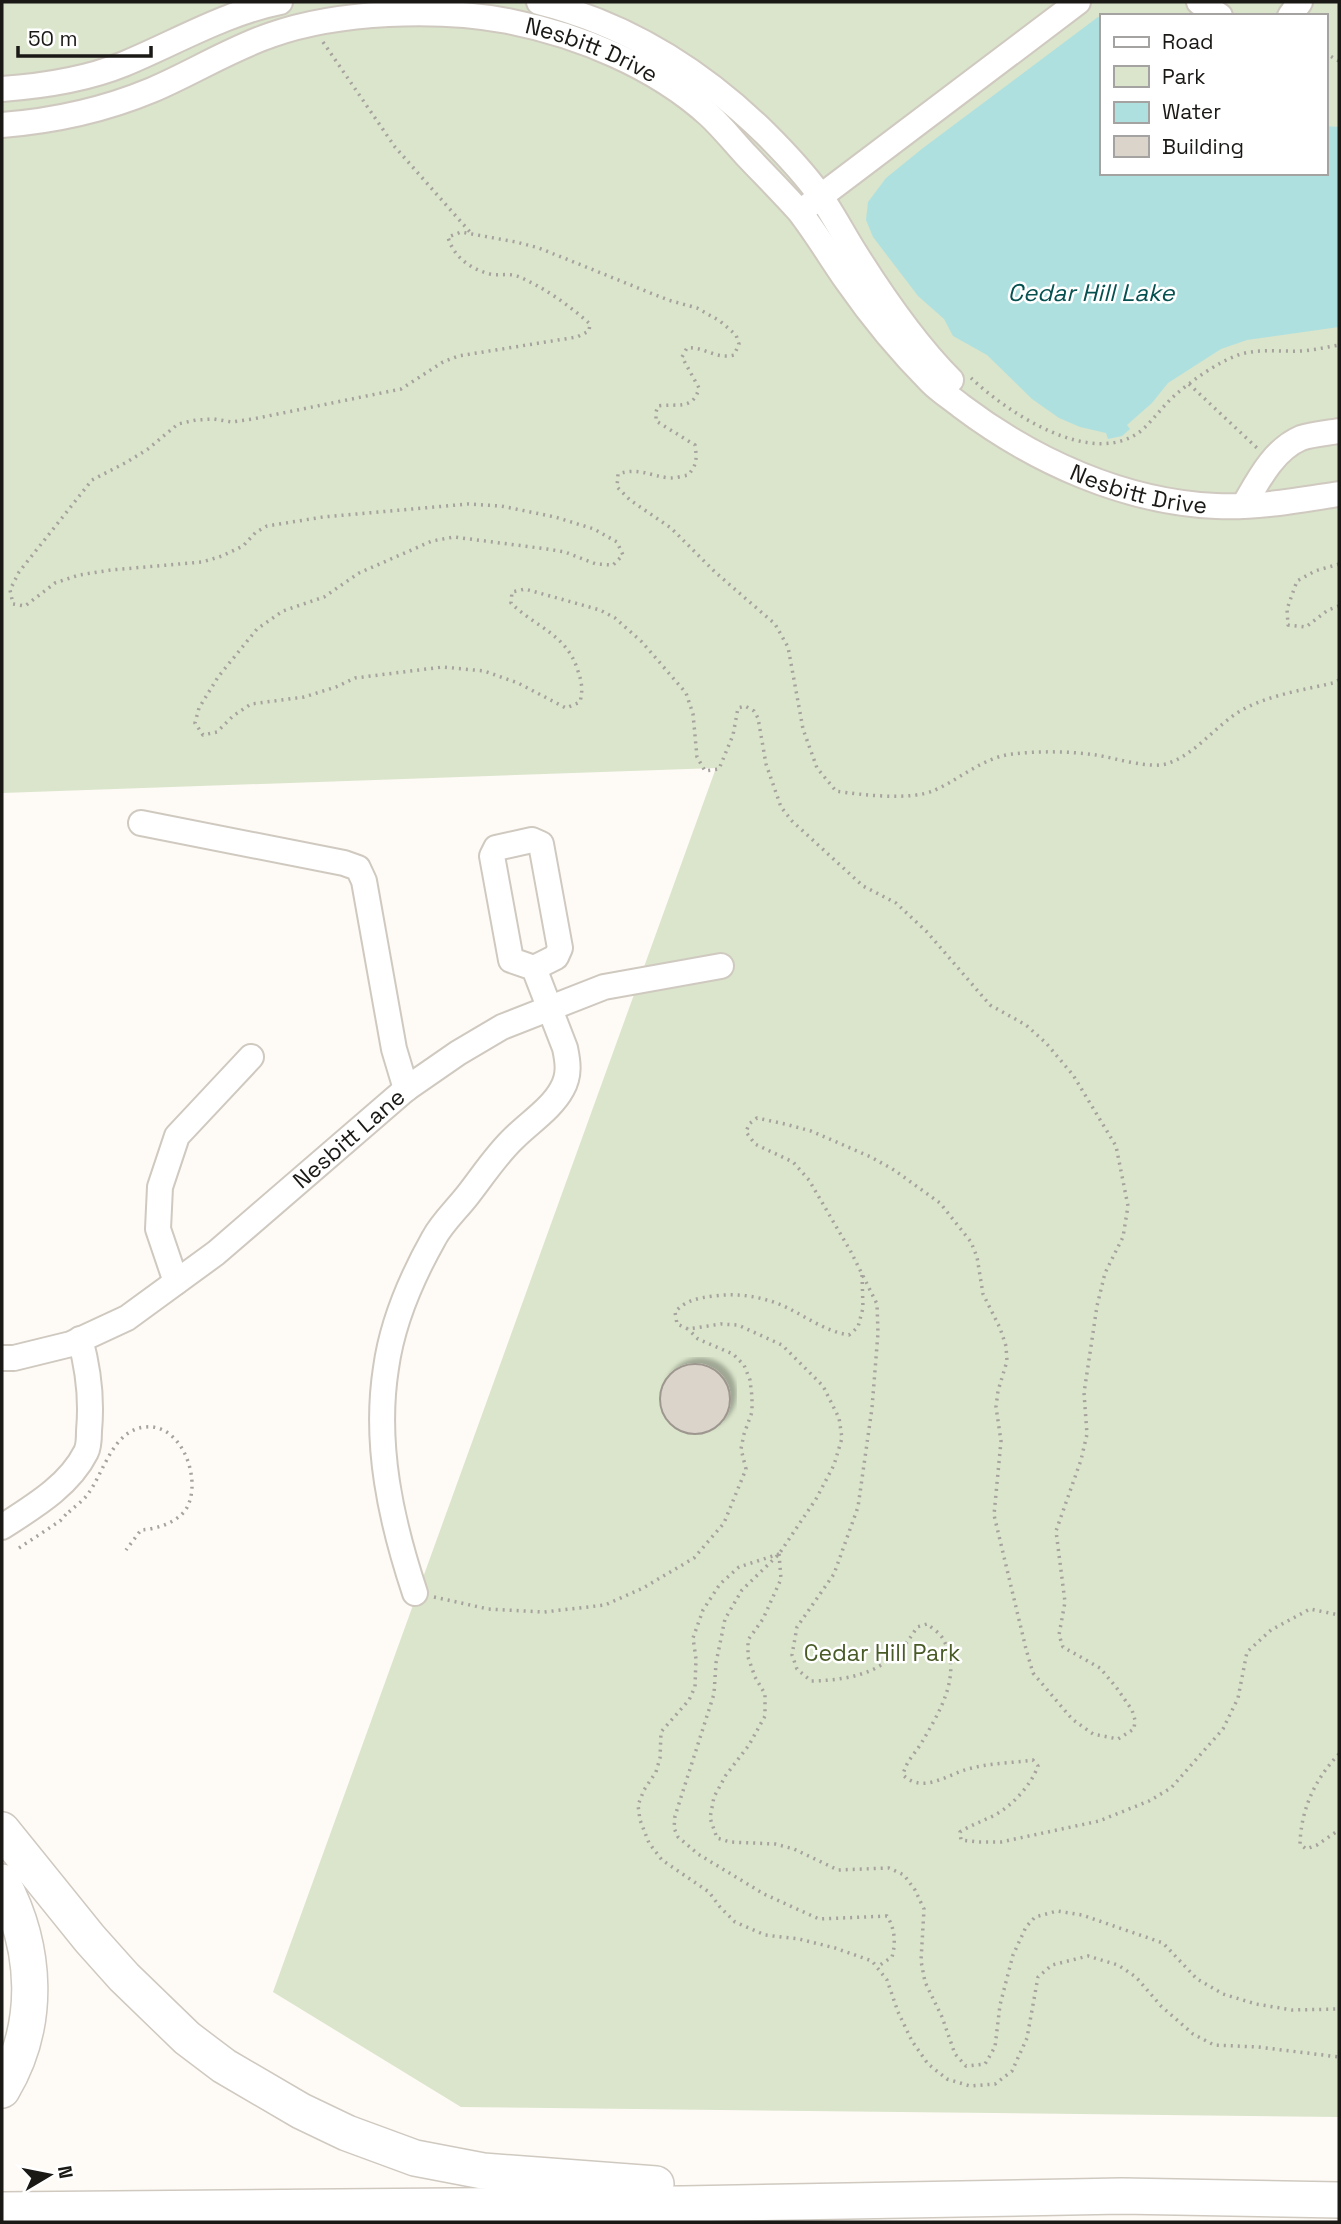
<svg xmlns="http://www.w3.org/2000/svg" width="1341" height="2224" font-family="'Space Grotesk',sans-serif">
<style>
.green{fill:#dae5cb;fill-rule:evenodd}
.water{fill:#afe0e0}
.building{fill:#dad4cb;stroke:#9d978f;stroke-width:2;filter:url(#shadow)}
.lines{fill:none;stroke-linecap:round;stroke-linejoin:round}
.minor-casing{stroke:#cfc9c0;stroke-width:28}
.highway-casing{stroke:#cfc9c0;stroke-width:38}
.path{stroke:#a6a29e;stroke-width:3.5;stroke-dasharray:2 5;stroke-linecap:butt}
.minor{stroke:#fff;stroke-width:24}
.highway{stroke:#fff;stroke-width:35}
.labels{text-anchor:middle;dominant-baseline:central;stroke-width:5;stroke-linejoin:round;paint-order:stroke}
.street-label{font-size:23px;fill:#1b1916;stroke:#fff}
.park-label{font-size:23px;fill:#495c27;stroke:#fff}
.water-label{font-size:24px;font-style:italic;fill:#065050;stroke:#fff}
</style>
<defs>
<filter id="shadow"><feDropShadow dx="5.5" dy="-5.5" stdDeviation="2" flood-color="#0004"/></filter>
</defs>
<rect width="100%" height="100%" fill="#fefaf5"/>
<path class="green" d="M2 2H1339V2117L461 2107 273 1992 716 768 2 793ZM1101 16H1325V173H1101Z"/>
<polygon class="water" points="1098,17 1101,18 1101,173 1325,173 1325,126 1339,127 1339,327 1247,340 1221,349 1168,383 1152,403 1127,425 1130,429 1122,436 1108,439 1106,433 1080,427 1059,418 1032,399 987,355 953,336 944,319 918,296 873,237 866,220 868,202 886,178 923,148"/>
<circle class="building" cx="695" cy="1399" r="35"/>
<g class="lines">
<g class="minor-casing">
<g id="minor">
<path d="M539 2C627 24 702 71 766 134 785 153 803 172 819 194 831 211 841 230 852 248 880 293 914 343 951 380"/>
<polyline points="1199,2 1220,16"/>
<polyline points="1290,16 1300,2"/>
<path d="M2 89C43 86 85 80 124 64 175 43 225 13 280 2"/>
<path id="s1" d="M2 125C53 121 104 110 152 90 192 73 230 49 271 35 339 11 437 8 508 21 579 35 655 66 709 115 722 127 734 142 746 155 763 173 782 192 799 211 816 233 831 258 847 281 872 317 900 351 931 382 940 391 951 398 961 406 1034 461 1124 502 1216 506 1258 508 1299 500 1339 494"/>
<polyline points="808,206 1078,2"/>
<path d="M1244 505C1258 481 1273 450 1301 438 1312 434 1327 433 1339 431"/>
<polyline points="141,823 344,863 358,868 364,881 394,1049 406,1089"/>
<polyline points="176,1282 158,1229 160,1187 177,1136 251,1057"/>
<path id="s2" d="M2 1358H14L71 1344 127 1318 216 1253 406 1089 458 1053 502 1027 604 987 721 966"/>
<path d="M2 1527C33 1507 69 1486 86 1452 89 1446 89 1437 89 1431 92 1399 89 1371 80 1339"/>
<path d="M415 1593C391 1521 374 1444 386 1368 392 1324 412 1277 434 1238 442 1223 456 1210 467 1196 482 1177 496 1155 514 1138 529 1123 552 1108 562 1089 570 1075 568 1062 565 1048L534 968 556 957 560 948 541 844 532 840 496 848 492 856 511 960 534 968"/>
</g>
</g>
<g class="highway-casing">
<g id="highway">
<polyline points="2,1830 90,1939 124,1977 187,2038 224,2066 301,2111 347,2133 415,2158 483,2171 656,2184"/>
<path d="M2 1882C37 1948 41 2025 2 2090"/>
<polyline points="2,2210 683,2204 1122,2196 1339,2200"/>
</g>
</g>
<g class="path">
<polyline points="323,42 395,147 470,232"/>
<polyline points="1325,53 1339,61"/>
<path d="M971 378C1008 413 1093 470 1142 430 1154 419 1163 406 1175 395 1193 380 1216 363 1238 355 1259 348 1281 352 1302 351 1315 350 1327 347 1339 345"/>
<polyline points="1189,384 1257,448"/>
<polyline points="1339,564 1315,571 1297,581 1287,609 1288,625 1306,627 1328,610 1339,606"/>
<path d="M1339 680 1333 683C1303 690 1269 695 1242 710 1216 725 1197 753 1169 763 1151 770 1116 758 1096 755 1069 751 1039 751 1012 754 982 758 962 778 935 790 912 801 861 795 836 791L817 768 803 729 788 647 775 624 715 572 671 528 630 500 617 487 618 474C639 467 650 476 670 478 676 478 683 476 688 475 697 465 697 459 695 445L656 421V412L658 406C677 403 693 411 699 388L682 357 687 348C704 346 716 360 734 355L739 344 736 335 720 321 697 308 668 300 539 248 516 242 461 232 448 237C453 256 470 269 490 274 499 276 508 273 517 276 542 286 569 305 590 324L589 331 577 337 458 356 443 362 401 389 253 419 232 422 214 419 196 420 178 424 148 449 127 462 92 480 19 572 10 590 13 604 25 606 55 583 79 575 111 570 202 562 222 556 243 546 256 532 267 526 323 517 468 504 501 506 555 517 594 529 617 542 623 555 613 565 596 564 565 552 547 549 454 537 432 541 359 573 324 597 283 611 257 629 218 677 199 708 195 723 203 735 217 732 233 716 251 704 304 697 336 687 355 678 443 667 484 671 518 683 566 708 580 702C583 690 582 683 578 671 567 634 535 627 511 603L512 592 525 589 600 610 615 618 642 642 686 693 693 714 697 757 705 771 719 769 733 735 738 708 745 706 754 711 758 718 766 764 781 807 792 821 863 886 896 903 927 932 990 1005 1026 1025 1046 1043 1073 1075 1116 1146 1128 1206 1123 1237 1105 1273 1097 1306 1084 1393 1087 1434 1081 1460 1056 1531 1065 1602 1059 1635 1063 1647 1100 1668 1116 1687 1132 1710 1135 1720 1134 1729 1118 1739 1093 1734 1072 1719 1033 1673 1026 1649 994 1515 1001 1441 996 1407 998 1391 1007 1361 1006 1346 1000 1328 983 1294 977 1257 971 1242 940 1203 894 1170 871 1157 811 1131 785 1124 757 1118 749 1124 746 1132 755 1144 793 1162 809 1180 851 1252 877 1304 878 1333 872 1408 858 1507 834 1574 797 1627 792 1655 797 1669 811 1681C858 1680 892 1670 917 1627L927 1624C932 1628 940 1633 943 1639 963 1674 940 1711 922 1742 915 1754 906 1761 903 1775 923 1794 946 1775 968 1769 989 1763 1012 1763 1033 1760L1038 1766C1031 1785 1013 1805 995 1815 983 1821 971 1825 960 1832L961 1840 979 1842H1001L1099 1821 1149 1801 1171 1788 1223 1729 1238 1698 1247 1652 1271 1630 1310 1609 1339 1615"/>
<path d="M862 1275 863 1308 858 1327 849 1335C823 1331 803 1314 779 1304 758 1296 736 1293 714 1296 698 1298 686 1300 675 1312L677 1324 688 1329 721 1324 738 1325 782 1345 823 1386 839 1418 842 1438 834 1465 816 1499 779 1554 742 1590 725 1619 716 1663 714 1694 675 1816 674 1828 678 1837 698 1854 764 1894 819 1919 887 1916C895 1929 896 1942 892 1957L877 1967"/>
<path d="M69 1512C75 1506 83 1501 88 1494 104 1472 113 1430 145 1427 180 1423 200 1474 189 1503 183 1521 158 1529 141 1530L126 1550"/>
<polyline points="19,1548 60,1521 68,1512"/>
<polyline points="779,1554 739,1567 720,1584 703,1610 693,1638 696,1659 695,1687 689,1700 661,1732 660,1758 656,1772 644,1790 638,1805 640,1820 649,1843 662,1860 709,1892 720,1907 735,1922 765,1935 799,1939 835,1948 872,1961 887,1980 898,2012 912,2041 928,2064 947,2079 970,2086 995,2084 1012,2071 1027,2038 1038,1977 1052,1965 1088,1956 1118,1965 1136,1977 1161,2006 1193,2034 1214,2045 1258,2047 1339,2057"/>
<polyline points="779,1554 781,1579 763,1619 748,1640 748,1657 755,1677 765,1694 765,1716 749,1745 726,1775 714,1797 710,1818 717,1838 730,1842 775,1844 794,1849 838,1870 889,1868 904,1875 915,1890 924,1909 921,1961 925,1982 942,2017 955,2054 966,2066 985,2064 995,2047 1000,2005 1013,1955 1026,1927 1035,1917 1057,1911 1082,1915 1163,1943 1197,1979 1223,1994 1256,2004 1292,2010 1339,2009"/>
<polyline points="434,1597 488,1609 544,1612 605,1605 643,1588 694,1558 724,1523 746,1469 741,1449 744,1434 752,1412 752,1397 750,1380 744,1365 733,1354 698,1339 688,1329"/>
<path d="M1339 1754C1315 1779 1301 1809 1300 1844L1306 1849 1317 1845 1339 1830"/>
</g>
<use href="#minor" class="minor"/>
<use href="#highway" class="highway"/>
</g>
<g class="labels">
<g class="street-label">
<text stroke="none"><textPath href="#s1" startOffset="614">Nesbitt Drive</textPath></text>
<text stroke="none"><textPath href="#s1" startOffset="1335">Nesbitt Drive</textPath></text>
<text stroke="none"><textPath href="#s2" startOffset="418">Nesbitt Lane</textPath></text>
</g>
<g class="park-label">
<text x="882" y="1653">Cedar Hill Park</text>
</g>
<g class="water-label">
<text x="1091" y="292">Cedar Hill Lake</text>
</g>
</g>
<rect width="1341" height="2224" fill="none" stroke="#1b1916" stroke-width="7"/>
<rect x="1100" y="14" width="228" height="161" fill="#ffffff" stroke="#a4a3a2" stroke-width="2"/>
<rect x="1114" y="37" width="35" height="10" fill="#ffffff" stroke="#a4a3a2" stroke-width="2"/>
<text x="1162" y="49" font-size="21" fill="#1b1916">Road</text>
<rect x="1114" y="66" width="35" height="21" fill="#dae5cb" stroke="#a4a3a2" stroke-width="2"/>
<text x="1162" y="84" font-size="21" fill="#1b1916">Park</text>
<rect x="1114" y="102" width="35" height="21" fill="#afe0e0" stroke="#a4a3a2" stroke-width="2"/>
<text x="1162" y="119" font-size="21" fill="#1b1916">Water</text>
<rect x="1114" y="136" width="35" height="21" fill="#dad4cb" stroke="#a4a3a2" stroke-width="2"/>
<text x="1162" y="154" font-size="21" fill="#1b1916">Building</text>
<g transform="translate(49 2175) rotate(80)" stroke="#ffffff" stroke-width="5" paint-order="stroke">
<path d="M0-5L12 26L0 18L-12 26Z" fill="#1b1916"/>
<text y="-10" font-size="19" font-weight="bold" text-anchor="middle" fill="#1b1916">N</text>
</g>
<path d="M18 46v10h133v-10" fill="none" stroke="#1b1916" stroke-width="3.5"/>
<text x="28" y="46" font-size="21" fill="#1b1916" stroke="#ffffff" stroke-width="5" paint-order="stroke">50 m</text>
</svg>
